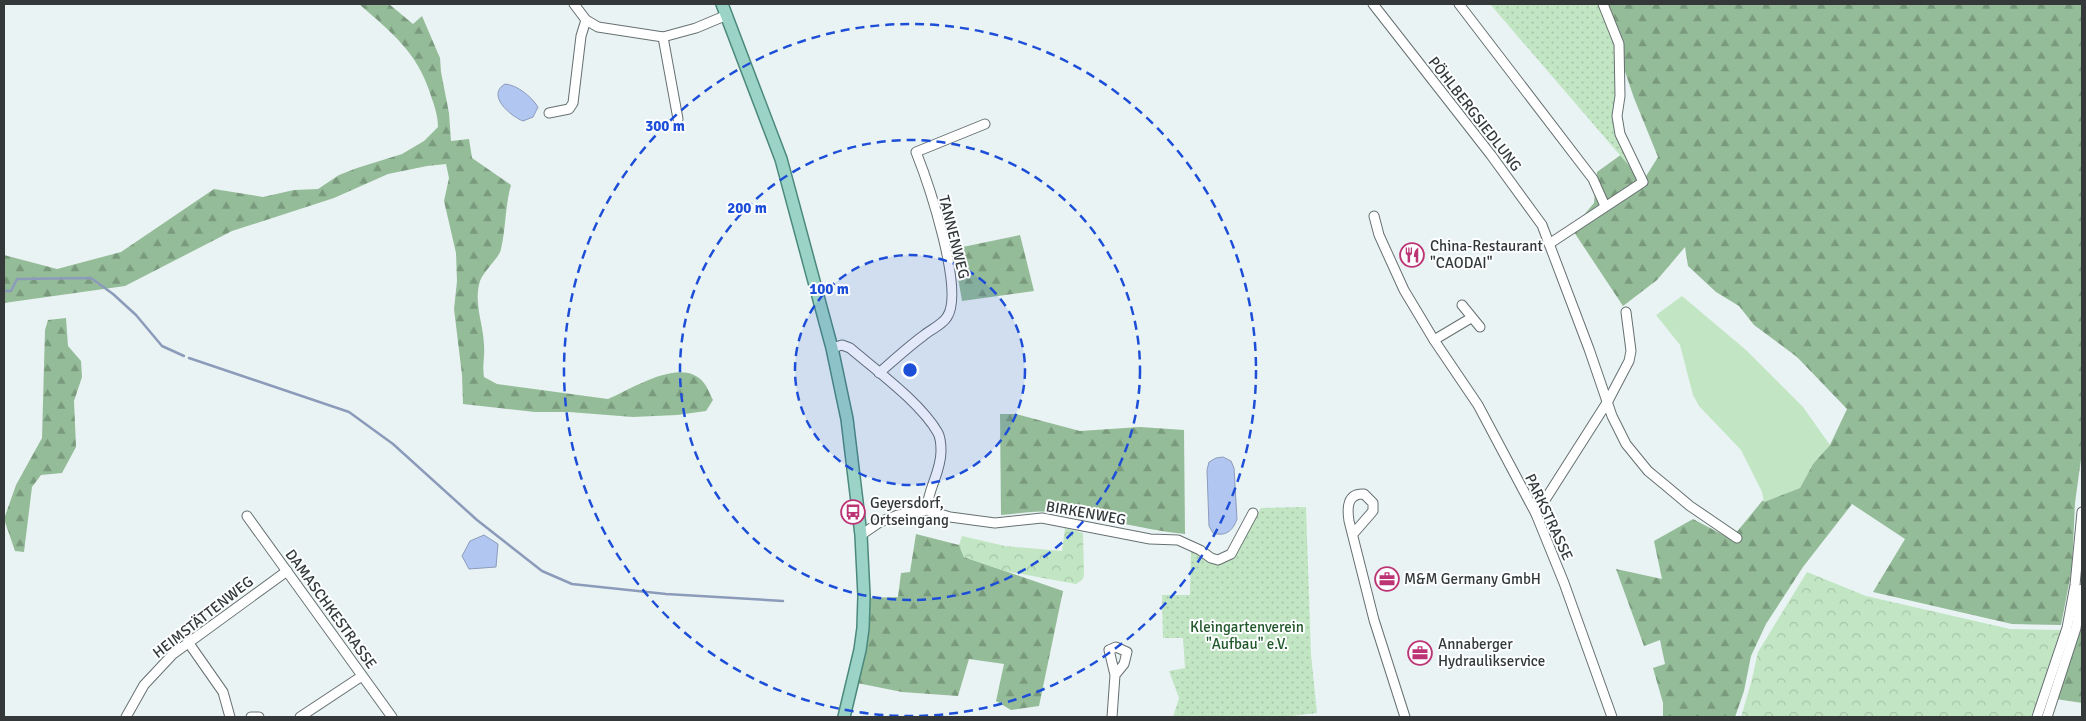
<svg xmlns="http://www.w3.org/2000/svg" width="2086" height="721" font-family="Signika,sans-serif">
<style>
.grass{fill:#c2e6c3}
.forest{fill:url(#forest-firs)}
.park{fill:url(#park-crowns)}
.garden{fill:url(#garden-dots)}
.water{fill:#b2c6f2;stroke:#8c9bba}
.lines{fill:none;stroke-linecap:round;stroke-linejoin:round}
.stream{stroke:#8c9bba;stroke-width:2.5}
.minor-casing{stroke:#677071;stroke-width:11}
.major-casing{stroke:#4b897c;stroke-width:14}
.minor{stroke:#fff;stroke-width:9}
.major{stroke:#9bd3c6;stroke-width:11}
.ring{fill:none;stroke:#1d4ed8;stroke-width:2.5;stroke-dasharray:9 6}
.labels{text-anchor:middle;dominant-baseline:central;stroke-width:4;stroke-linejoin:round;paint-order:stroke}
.street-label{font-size:15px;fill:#343838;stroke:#fcfeff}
.poi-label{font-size:15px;fill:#343838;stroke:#fcfeff;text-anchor:start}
.park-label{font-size:15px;fill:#205728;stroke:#fcfeff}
.centre{fill:#1d4ed8;stroke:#fcfeff;stroke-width:2.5}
.ring-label{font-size:15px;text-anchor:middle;font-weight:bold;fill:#1d4ed8;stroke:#fcfeff;stroke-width:4;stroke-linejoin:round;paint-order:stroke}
</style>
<defs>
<pattern id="forest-firs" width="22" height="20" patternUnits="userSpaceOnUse" patternTransform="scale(1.25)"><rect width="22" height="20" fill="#95bc98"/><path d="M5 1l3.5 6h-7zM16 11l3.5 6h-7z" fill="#7a9a7d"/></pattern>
<pattern id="park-crowns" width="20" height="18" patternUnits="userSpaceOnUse" patternTransform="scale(1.25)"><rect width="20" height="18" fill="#c2e6c3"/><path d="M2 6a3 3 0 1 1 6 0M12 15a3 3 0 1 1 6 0" fill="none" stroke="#a7c6a8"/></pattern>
<pattern id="garden-dots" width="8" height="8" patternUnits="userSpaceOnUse" patternTransform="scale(1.25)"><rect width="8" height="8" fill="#c2e6c3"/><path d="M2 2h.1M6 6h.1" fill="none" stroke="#a7c6a8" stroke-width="1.8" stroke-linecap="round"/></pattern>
</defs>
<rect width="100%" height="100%" fill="#e9f3f4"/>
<polygon class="grass" points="1682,296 1746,350 1803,407 1830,445 1813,464 1800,488 1764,502 1762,492 1741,450 1699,406 1693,395 1680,345 1656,315"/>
<g class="forest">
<path d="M359 4H389L413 24 422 16 440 58 441 72 449 113 451 141 469 139 472 158 511 185C505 206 506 228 501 249 500 257 485 269 480 281 473 303 484 325 484 346 485 357 482 366 484 377L497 384 608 399C631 390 682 355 704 383 708 388 710 395 713 400L706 411 677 415 633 417 569 412H535L463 404 462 375 454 309 457 281 456 253 444 201 449 178 446 164 427 166 388 174 334 198 232 231 125 286 4 303V255L57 269 121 252 214 189 263 197 294 190 318 189 339 175 357 168 402 154 424 141 438 127C438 115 434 105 430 93 417 52 391 32 359 4Z"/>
<polygon points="1602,4 2082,4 2082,452 2075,503 2072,568 2061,625 2012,624 1873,592 1905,539 1852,504 1803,567 1766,624 1751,656 1744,691 1735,717 1663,717 1663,703 1653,668 1665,664 1660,640 1644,646 1616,569 1662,579 1654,541 1693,519 1731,539 1763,500 1764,502 1800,488 1813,464 1830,445 1847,409 1797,357 1754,325 1739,306 1716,292 1688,266 1685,247 1657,280 1623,306 1572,229 1594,203 1597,172 1629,149 1643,181 1658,157 1634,98"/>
<polygon points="1020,235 1034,291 962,301 953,249"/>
<polygon points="66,318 68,346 81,361 82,377 74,401 76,447 62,473 41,475 32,487 24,552 15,551 4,519 16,485 42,438 45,330 48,320"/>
<path d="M1000 414H1016L1080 431 1140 427 1184 430 1185 534C1140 530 1097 515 1051 512 1035 510 1017 514 1001 515Z"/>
<polygon points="916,534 959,545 964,557 1063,591 1039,706 1011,710 996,701 1004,664 969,659 958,696 902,692 857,683 868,598 898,597 901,573 910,572"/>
<polygon points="2082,622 2082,703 2056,699"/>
</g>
<g class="park">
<polygon points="1065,528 1083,533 1084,576 1082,580 1076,584 1005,571 964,557 959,545 962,536 1005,546 1062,551"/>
<polygon points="1807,572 1866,596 2010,629 2062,630 2031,717 1741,717 1751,683 1758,652"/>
</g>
<g class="garden">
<polygon points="1490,4 1603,4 1619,44 1617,116 1643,182"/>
<polygon points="1306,507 1311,655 1317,713 1284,717 1173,717 1179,698 1169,671 1185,668 1183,638 1163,638 1162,595 1190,595 1191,551 1211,561 1232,555 1261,508"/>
</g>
<g class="water">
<path d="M505 84C517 85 531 96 538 107L533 117 523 121C510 116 486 95 505 84Z"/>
<path d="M1223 457 1231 461 1234 468 1237 519C1233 531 1225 537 1213 533L1209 526 1207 470 1209 462 1216 458Z"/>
<polygon points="484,535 498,544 496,567 469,569 462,556 470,541"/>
</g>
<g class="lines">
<g class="stream">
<polyline points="4,291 11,291 17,279 91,278 113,294 136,315 162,346 184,356"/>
<polyline points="189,358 349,412 393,444 477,520 542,571 572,584 666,594 783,601"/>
</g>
<g class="minor-casing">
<g id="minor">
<polyline points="574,4 586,20 598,27 663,37 696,28 727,15"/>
<polyline points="1373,4 1491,155 1542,225 1589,349 1612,416 1626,444 1648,471 1665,485 1690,506 1737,538"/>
<polyline points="1459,4 1593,179 1605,206"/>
<polyline points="663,37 678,119"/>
<polyline points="549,113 569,109 573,103 581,36 586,20"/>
<polyline points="1374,216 1379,235 1404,290 1434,340 1478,405 1536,514 1564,583 1612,717"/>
<polyline points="1549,244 1643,182 1620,134 1617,116 1620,96 1619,44 1603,4"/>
<polyline points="1462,305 1480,327"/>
<polyline points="1434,340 1471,318"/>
<path d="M832 348 842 345 850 348C877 371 921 403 938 433 940 437 941 446 941 451 941 473 927 490 927 510"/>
<path d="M879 373C894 360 908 347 923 336 930 330 942 325 947 317 965 291 928 182 916 152L985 124"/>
<polyline points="1536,514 1608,401 1629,361 1631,351 1626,312"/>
<polyline points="247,516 392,717"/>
<path d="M1353 534 1373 511V503L1364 494C1347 493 1347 508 1349 521L1374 620 1405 717"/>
<polyline points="861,535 880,522 898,515 927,510 950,517 995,523 1042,518 1150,539 1178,540 1200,550 1211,558 1218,560 1231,554 1253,513"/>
<polyline points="188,642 223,692 230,717"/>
<polyline points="126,717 144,685 173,654 287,571"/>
<polyline points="251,717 259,717"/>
<polyline points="300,717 362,676"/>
<polyline points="1112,717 1115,675 1109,650 1116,647 1127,652 1124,664 1115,675"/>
<polyline points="2037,717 2067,628 2075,585 2082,512"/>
<polyline points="2047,717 2076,628 2082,589"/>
</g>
</g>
<g class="major-casing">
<polyline id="major" points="722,4 781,159 832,348 847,419 861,535 864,596 863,628 860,650 844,717"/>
</g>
<use href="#minor" class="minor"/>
<use href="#major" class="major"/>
</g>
<circle cx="910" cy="370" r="115" fill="#1d4ed8" fill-opacity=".12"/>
<g class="ring">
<circle cx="910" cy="370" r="115"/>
<circle cx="910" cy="370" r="230"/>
<circle cx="910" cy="370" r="346"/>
</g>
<defs>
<g id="restaurant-ring" transform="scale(1.25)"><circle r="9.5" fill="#fcfeff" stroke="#bc3474" stroke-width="1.5"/><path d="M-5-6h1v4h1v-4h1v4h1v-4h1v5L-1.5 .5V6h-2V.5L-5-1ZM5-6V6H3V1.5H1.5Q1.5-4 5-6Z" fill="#bc3474"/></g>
<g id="bus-ring" transform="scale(1.25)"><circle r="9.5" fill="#fcfeff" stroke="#bc3474" stroke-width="1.5"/><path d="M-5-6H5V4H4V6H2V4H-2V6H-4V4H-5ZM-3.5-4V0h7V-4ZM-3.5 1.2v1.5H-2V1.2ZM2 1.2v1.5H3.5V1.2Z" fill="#bc3474"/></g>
<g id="office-ring" transform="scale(1.25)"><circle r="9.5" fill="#fcfeff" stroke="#bc3474" stroke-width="1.5"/><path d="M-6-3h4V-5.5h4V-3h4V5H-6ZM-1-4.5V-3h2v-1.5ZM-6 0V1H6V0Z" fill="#bc3474"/></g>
</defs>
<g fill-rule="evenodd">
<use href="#restaurant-ring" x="1412" y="255"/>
<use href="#bus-ring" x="853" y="512"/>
<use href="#office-ring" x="1387" y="579"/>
<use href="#office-ring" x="1420" y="653"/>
</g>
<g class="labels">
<g class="street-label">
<text transform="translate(1475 114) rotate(52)">PÖHLBERGSIEDLUNG</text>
<text transform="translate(954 237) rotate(76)">TANNENWEG</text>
<text transform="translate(1086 513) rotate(10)">BIRKENWEG</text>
<text transform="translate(1549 517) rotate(65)">PARKSTRASSE</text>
<text transform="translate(331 609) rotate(54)">DAMASCHKESTRASSE</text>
<text transform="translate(203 617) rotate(-38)">HEIMSTÄTTENWEG</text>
</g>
<g class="poi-label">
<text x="1430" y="246">China-Restaurant<tspan x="1430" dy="17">"CAODAI"</tspan></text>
<text x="870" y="503">Geyersdorf,<tspan x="870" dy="17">Ortseingang</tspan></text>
<text x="1404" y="579">M&amp;M Germany GmbH</text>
<text x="1438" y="644">Annaberger<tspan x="1438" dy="17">Hydraulikservice</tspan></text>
</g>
<g class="park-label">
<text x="1247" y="627">Kleingartenverein<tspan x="1247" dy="17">"Aufbau" e.V.</tspan></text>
</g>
</g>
<circle cx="910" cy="370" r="8" class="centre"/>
<g class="ring-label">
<text x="665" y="131">300 m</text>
<text x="747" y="213">200 m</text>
<text x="829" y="294">100 m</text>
</g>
<rect width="2086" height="721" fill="none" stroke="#343838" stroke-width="10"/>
</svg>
